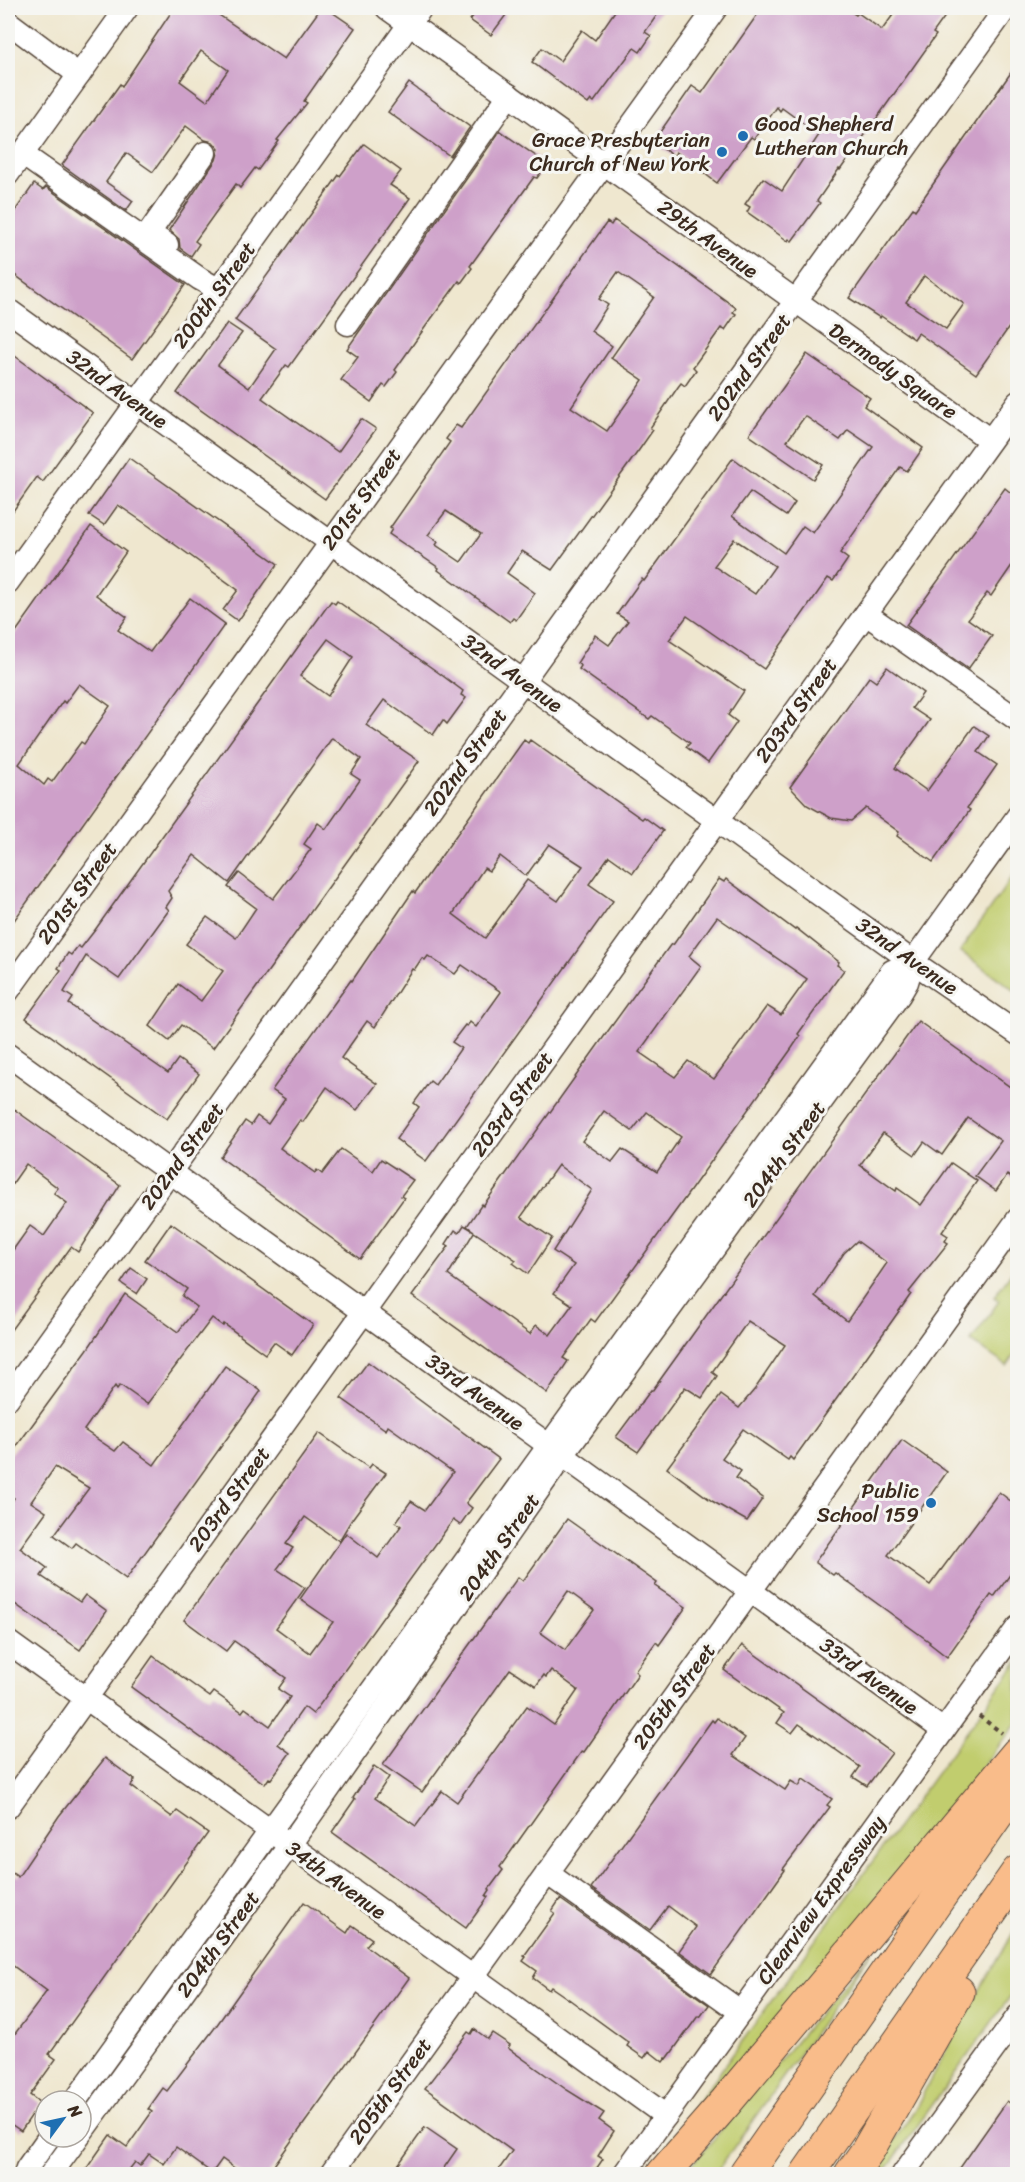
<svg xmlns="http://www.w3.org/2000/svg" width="1025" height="2182" font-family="Sriracha,sans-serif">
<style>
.green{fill:#c1cd6e;stroke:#7e7c46;stroke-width:1.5}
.building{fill:#cea0c9;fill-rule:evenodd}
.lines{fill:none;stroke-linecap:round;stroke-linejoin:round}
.minor-casing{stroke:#564639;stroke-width:25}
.highway-casing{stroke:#564639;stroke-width:35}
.path{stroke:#564639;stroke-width:4;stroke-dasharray:4.5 4.5;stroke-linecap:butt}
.minor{stroke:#fff;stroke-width:22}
.highway{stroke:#f9bc8a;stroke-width:33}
.poi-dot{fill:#1f6fb2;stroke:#f6f6f2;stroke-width:2}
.labels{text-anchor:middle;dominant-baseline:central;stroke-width:6;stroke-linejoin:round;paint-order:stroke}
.poi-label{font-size:21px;fill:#3b2a1e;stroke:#f6f6f2;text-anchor:end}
.street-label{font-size:21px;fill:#3b2a1e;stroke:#f6f6f2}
</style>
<rect width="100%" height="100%" fill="#f6f6f2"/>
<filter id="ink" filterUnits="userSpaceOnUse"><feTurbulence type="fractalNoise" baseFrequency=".0167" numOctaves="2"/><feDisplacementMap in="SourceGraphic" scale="12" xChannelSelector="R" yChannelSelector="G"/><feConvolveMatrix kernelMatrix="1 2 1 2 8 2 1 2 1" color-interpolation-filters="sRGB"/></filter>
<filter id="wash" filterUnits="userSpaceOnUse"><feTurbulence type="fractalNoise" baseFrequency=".008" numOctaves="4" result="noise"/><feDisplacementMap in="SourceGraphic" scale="24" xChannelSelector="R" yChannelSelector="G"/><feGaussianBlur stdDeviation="1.35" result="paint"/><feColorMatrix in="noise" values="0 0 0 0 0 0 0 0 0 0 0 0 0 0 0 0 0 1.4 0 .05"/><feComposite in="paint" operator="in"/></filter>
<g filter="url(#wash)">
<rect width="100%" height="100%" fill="#efe7cf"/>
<g class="green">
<polygon points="1017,870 1017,992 960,951"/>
<polygon points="1017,1264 1017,1351 1007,1366 971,1341 999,1301 994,1297"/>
<polygon points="1017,1662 1017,1722 922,1847 652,2174 646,2174"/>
<polygon points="1017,1926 1017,1987 883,2174 871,2174 915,2109 962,2020"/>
<polygon points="872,1951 715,2174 684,2174"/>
</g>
<g id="blocks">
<g class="building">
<path d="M174 8H223L219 15 284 59 321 8H326L355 28 304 101 307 103 277 140 279 141 258 170 255 168 240 188 236 184 195 241 199 244 191 256 180 248 179 239 169 230 216 160 219 149 213 142 205 140 186 126 153 172 126 153 106 182 133 201 126 211 62 165 120 84 122 86ZM201 51 228 70 207 101 180 81Z"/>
<polygon points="479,8 496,8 506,15 491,35 470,20"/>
<polygon points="617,8 662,8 645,32 651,36 640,52 634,48 594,102 591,100 588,104 532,62 542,48 560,61 582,30 595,40"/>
<polygon points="762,8 845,8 856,15 858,13 882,30 898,8 951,8 933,33 936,35 840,170 839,169 817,201 820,203 792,241 789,239 788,241 747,212 750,207 745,204 763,178 782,191 819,135 782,108 780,111 777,107 754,139 751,137 717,183 676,152 674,156 653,142 692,86 702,93"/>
<path d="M1017 64V316L976 374 918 333 914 339 881 316 880 318 849 298 913 208 915 210ZM924 276 964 304 946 329 906 302Z"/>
<polygon points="409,83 470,127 450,156 388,112"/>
<polygon points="500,131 547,164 537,178 534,177 470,266 472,268 461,283 459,281 426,326 395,370 397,372 386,387 383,385 371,402 341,380 358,357 347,349"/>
<polygon points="364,144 401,171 390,185 410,198 289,367 286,365 262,398 338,452 361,419 376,429 325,499 177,393 227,323 242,333 218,365 249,388 276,349 235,320 339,175 340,176"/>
<polygon points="34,184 43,190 46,187 185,285 132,359 8,270 8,221"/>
<path d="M614 220 736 308 733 312 736 314 725 330 721 328 693 367 696 370 685 386 681 383 678 387 650 428 653 430 639 450 552 570 522 551 507 573 535 593 516 620 513 618 510 622 438 570 439 568 389 534 392 529 390 528 450 442 446 439 456 425 461 428 607 222 611 225ZM618 272 654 297 611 358 643 380 607 431 571 407 612 346 591 331 608 305 599 299ZM446 511 481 534 461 562 436 545 438 542 428 535Z"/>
<polygon points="8,351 93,413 43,482 37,477 8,518"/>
<path d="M807 354 870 398 864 406 923 448 907 471 900 467 840 553 848 559 833 581 828 578 764 669 687 616 669 640 744 691 728 715 737 722 708 763 686 747 690 743 652 716 649 719 579 669 581 666 577 663 595 635 609 645 628 621 617 614 642 579 644 581 733 458 795 503 786 516 750 492 732 516 784 553 803 526 813 533 873 447 848 430 840 440 805 416 787 441 823 465 813 479 749 435ZM734 539 775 566 755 594 714 566Z"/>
<polygon points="129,458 278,564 238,621 223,610 238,590 149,526 118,505 104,525 89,515"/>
<polygon points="1005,488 1017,498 1017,558 991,596 987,593 968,619 992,636 968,669 906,625"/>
<path d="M91 526 126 552 96 595 127 617 118 630 150 652 190 598 225 624 8 929V643ZM79 684 110 706 84 744 81 742 52 782 48 779 44 785 19 764 63 701 65 703Z"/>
<path d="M331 601 335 604 337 601 439 673 463 691 461 695 466 698 447 724 443 720 433 735 384 700 366 725 419 761 213 1048 181 1025 169 1041 150 1026 178 984 201 1001 223 971 186 944 207 917 236 938 256 908 228 887 239 873 273 899 311 849 304 844 318 823 326 829 360 780 351 774 361 759 332 738 229 883 194 855 168 891 172 898 166 907 169 910 119 979 86 956 64 992 73 998 69 1004 168 1073 178 1059 199 1074 167 1119 26 1018 61 970 58 968 68 953 71 955 78 946 81 948 95 930ZM328 639 353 657 328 696 300 676Z"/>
<polygon points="887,667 923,693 912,708 930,720 895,768 927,791 974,726 989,736 978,752 997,765 967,808 970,810 933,862 897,836 899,832 866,808 851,821 831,818 807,805 790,787 869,677 876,682"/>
<path d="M524 740 528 743 530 740 642 819 644 817 663 831 633 873 609 856 589 884 613 901 426 1161 396 1139 419 1107 414 1103 430 1081 435 1085 461 1048 452 1042 465 1025 467 1026 470 1022 476 1027 501 992 462 965 455 974 428 956 425 960 422 958 414 970 412 969 375 1027 367 1021 353 1041 341 1058 377 1084 357 1110 327 1087 303 1122 300 1120 280 1148 315 1173 317 1170 322 1174 341 1149 373 1171 381 1159 413 1180 401 1196 404 1198 360 1259 220 1157 245 1121 251 1125 257 1116 268 1124 285 1099 272 1090 351 980 352 981 413 891 415 893ZM549 844 583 866 558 901 527 880 485 938 453 914 484 868 489 871 500 856 526 876Z"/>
<path d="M719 879 724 882 726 879 795 930 796 928 839 962 837 965 844 970 798 1034 800 1036 792 1048 680 1205 595 1322 591 1319 563 1358 568 1361 547 1393 412 1296 449 1246 446 1244 455 1230 459 1233 464 1225 474 1231 467 1226 482 1204 483 1206 608 1031 671 944 673 945ZM717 917 807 979 781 1015 767 1006 714 1079 688 1061 675 1077 639 1052 701 966 689 956ZM604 1111 632 1131 647 1112 681 1137 657 1172 622 1149 612 1162 582 1141ZM558 1165 592 1190 553 1251 574 1265 554 1293 572 1305 550 1335 536 1325 530 1334 448 1275 474 1232 516 1260 513 1263 528 1274 552 1238 521 1217Z"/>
<path d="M918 1021 1017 1092V1181L1007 1175 996 1191 975 1176 1001 1141 968 1118 942 1155 924 1142 915 1155 883 1133 860 1165 896 1191 897 1188 921 1205 951 1163 977 1181 942 1232 948 1236 945 1241 948 1243 909 1292 911 1294 892 1321 793 1460 790 1457 788 1460 743 1429 722 1458 741 1471 736 1478 763 1498 747 1521 712 1501 667 1468 721 1395 739 1408 755 1389 785 1345 748 1321 712 1372 717 1376 702 1398 685 1387 638 1452 616 1437 651 1390 652 1391ZM857 1241 887 1263 847 1321 815 1296 844 1253Z"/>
<polygon points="8,1105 120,1185 78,1252 71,1247 8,1334 8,1257 30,1226 44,1236 67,1203 54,1193 58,1188 26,1164 8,1190"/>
<polygon points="171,1223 313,1325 292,1355 274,1342 265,1354 224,1324 223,1326 212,1318 147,1404 120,1385 117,1389 115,1386 84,1430 115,1451 123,1442 154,1465 225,1366 261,1391 126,1579 76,1543 72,1548 54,1535 89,1488 55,1467 31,1502 46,1512 20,1548 47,1568 41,1576 80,1602 85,1595 107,1611 80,1650 8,1599 8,1508 14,1498 8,1494 8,1458 87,1350 125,1294 178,1332 197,1307 182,1296 187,1289 145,1260"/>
<polygon points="131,1268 147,1279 137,1294 121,1283"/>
<polygon points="368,1362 499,1459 466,1503 472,1508 460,1525 453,1520 313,1714 304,1707 278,1744 290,1753 271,1779 269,1778 265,1784 131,1687 153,1656 210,1697 214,1692 242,1712 245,1708 270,1726 290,1697 278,1689 286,1678 234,1641 226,1651 184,1620 319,1433 369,1468 372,1464 386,1473 352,1519 339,1541 305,1517 286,1544 293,1548 277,1569 305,1588 276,1628 310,1653 333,1622 300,1599 346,1533 378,1558 401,1526 396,1522 411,1501 425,1510 453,1472 388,1426 386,1430 341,1398"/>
<polygon points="902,1440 947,1472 888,1555 930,1585 999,1492 1017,1506 1017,1565 994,1597 991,1595 947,1657 929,1643 930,1642 835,1573 833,1575 815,1562"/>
<path d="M567 1519 657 1583 655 1586 686 1607 659 1645 656 1642 635 1671 638 1674 584 1752 582 1751 500 1867 503 1870 489 1889 490 1890 486 1896 488 1897 466 1928 332 1832 355 1799 353 1798 374 1766 389 1777 375 1798 416 1826 442 1791 457 1802 527 1706 554 1725 578 1690 551 1670 546 1677 544 1675 536 1686 510 1669 422 1792 383 1765 518 1577 523 1581ZM568 1591 594 1610 565 1650 540 1632Z"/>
<polygon points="742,1645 892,1753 867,1786 853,1777 860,1767 799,1724 792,1733 777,1723 784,1713 724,1670"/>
<polygon points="717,1718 745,1738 733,1755 785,1790 791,1781 799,1786 803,1779 832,1799 827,1805 830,1807 783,1869 785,1870 711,1974 679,1951 696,1927 668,1906 650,1930 591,1888 712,1720 714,1722"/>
<polygon points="105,1758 135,1780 131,1786 172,1817 177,1811 208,1833 49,2054 56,2059 30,2095 40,2103 21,2131 8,2122 8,2043 47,1991 8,1962 8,1870 18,1877 59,1816"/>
<polygon points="560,1899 709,2005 700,2017 698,2016 667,2059 666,2058 663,2062 649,2051 644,2058 627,2046 629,2043 570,2000 551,1987 549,1990 533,1978 537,1971 523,1961 526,1957 524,1956 555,1913 552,1911"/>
<polygon points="304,1902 347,1933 352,1925 372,1939 366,1946 409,1978 267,2175 244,2175 222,2159 212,2173 176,2147 164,2164 149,2154 140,2166 135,2162 125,2175 82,2175 110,2135 127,2147 152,2112 148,2109 163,2088 167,2091 214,2029"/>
<polygon points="474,2029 488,2039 492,2033 510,2045 508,2048 567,2090 604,2113 599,2120 614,2131 598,2156 603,2159 592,2175 495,2175 512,2151 425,2088 468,2032 471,2034"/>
<polygon points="1007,2101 1017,2108 1017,2160 1007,2175 955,2175"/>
<polygon points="425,2127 457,2149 439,2175 391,2175"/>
</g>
</g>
</g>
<g filter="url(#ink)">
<use href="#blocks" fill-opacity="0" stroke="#564639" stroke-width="1.5"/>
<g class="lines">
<g class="minor-casing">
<g id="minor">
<polyline points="387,8 990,440"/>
<polyline points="8,22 79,75"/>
<polyline points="22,154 200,279 218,289"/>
<polyline points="8,174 127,8"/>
<polyline points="167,245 149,233 205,153"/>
<polyline points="8,310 913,962 1018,1034"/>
<polyline points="348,324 509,95"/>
<polyline points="8,582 421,8"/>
<polyline points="866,614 1018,720"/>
<polyline points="8,991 716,8"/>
<polyline points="8,1055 943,1730"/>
<polyline points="8,1398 1006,8"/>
<polyline points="8,1642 666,2116"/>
<polyline points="8,1807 1018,402"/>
<polyline points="547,1873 741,2012"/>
<polyline points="75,2101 892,971 913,962"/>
<polyline points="81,2133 289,1846 563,1455 900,994 907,982 913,962 1018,816"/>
<polyline points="25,2174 27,2168 49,2137"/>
<polyline points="51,2174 78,2137"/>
<polyline points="331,2174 1018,1219"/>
<polyline points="624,2174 1018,1627"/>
<polyline points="903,2174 1018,2016"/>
</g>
</g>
<g class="highway-casing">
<g id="highway">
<polyline points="663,2174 726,2102 1018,1753"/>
<polyline points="746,2174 1018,1784"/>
<polyline points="807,2174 1018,1872"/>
<polyline points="851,2174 868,2150 958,1992"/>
</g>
</g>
<polyline class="path" points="979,1716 1002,1733"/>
<use href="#minor" class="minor"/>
<use href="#highway" class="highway"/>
</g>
</g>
<g class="poi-dot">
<circle cx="743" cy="136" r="6"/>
<circle cx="722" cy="152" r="6"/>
<circle cx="931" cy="1503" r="6"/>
</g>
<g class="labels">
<g class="poi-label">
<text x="755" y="124" text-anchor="start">Good Shepherd<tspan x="755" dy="24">Lutheran Church</tspan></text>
<text x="710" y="140">Grace Presbyterian<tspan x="710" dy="24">Church of New York</tspan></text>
<text x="919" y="1491">Public<tspan x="919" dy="24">School 159</tspan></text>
</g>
<g class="street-label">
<text transform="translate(708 239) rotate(36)">29th Avenue</text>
<text transform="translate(214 295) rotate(-54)">200th Street</text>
<text transform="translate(749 367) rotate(-54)">202nd Street</text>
<text transform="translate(893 371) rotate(35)">Dermody Square</text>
<text transform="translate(117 389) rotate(36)">32nd Avenue</text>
<text transform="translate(361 499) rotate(-54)">201st Street</text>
<text transform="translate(512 673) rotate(36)">32nd Avenue</text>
<text transform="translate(796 710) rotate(-54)">203rd Street</text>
<text transform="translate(465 762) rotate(-54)">202nd Street</text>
<text transform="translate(77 893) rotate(-54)">201st Street</text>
<text transform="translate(907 956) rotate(35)">32nd Avenue</text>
<text transform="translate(512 1104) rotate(-54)">203rd Street</text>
<text transform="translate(784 1154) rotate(-54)">204th Street</text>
<text transform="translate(182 1156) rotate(-54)">202nd Street</text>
<text transform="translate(475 1392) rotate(36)">33rd Avenue</text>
<text transform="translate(229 1499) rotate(-54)">203rd Street</text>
<text transform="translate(499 1547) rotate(-55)">204th Street</text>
<text transform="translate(869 1676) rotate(36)">33rd Avenue</text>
<text transform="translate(674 1696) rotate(-54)">205th Street</text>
<text transform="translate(336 1880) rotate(36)">34th Avenue</text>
<text transform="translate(821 1900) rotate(-54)">Clearview Expressway</text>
<text transform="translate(218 1944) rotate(-54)">204th Street</text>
<text transform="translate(390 2091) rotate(-54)">205th Street</text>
</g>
</g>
<rect width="1025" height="2182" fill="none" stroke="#f6f6f2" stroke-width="30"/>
<g transform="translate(63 2119) rotate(57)"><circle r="28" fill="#f6f6f2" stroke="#aba49d" stroke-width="1.5"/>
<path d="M0-4.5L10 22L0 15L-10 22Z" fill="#1f6fb2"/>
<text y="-9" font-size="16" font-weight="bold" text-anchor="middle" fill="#3b2a1e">N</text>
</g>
</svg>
